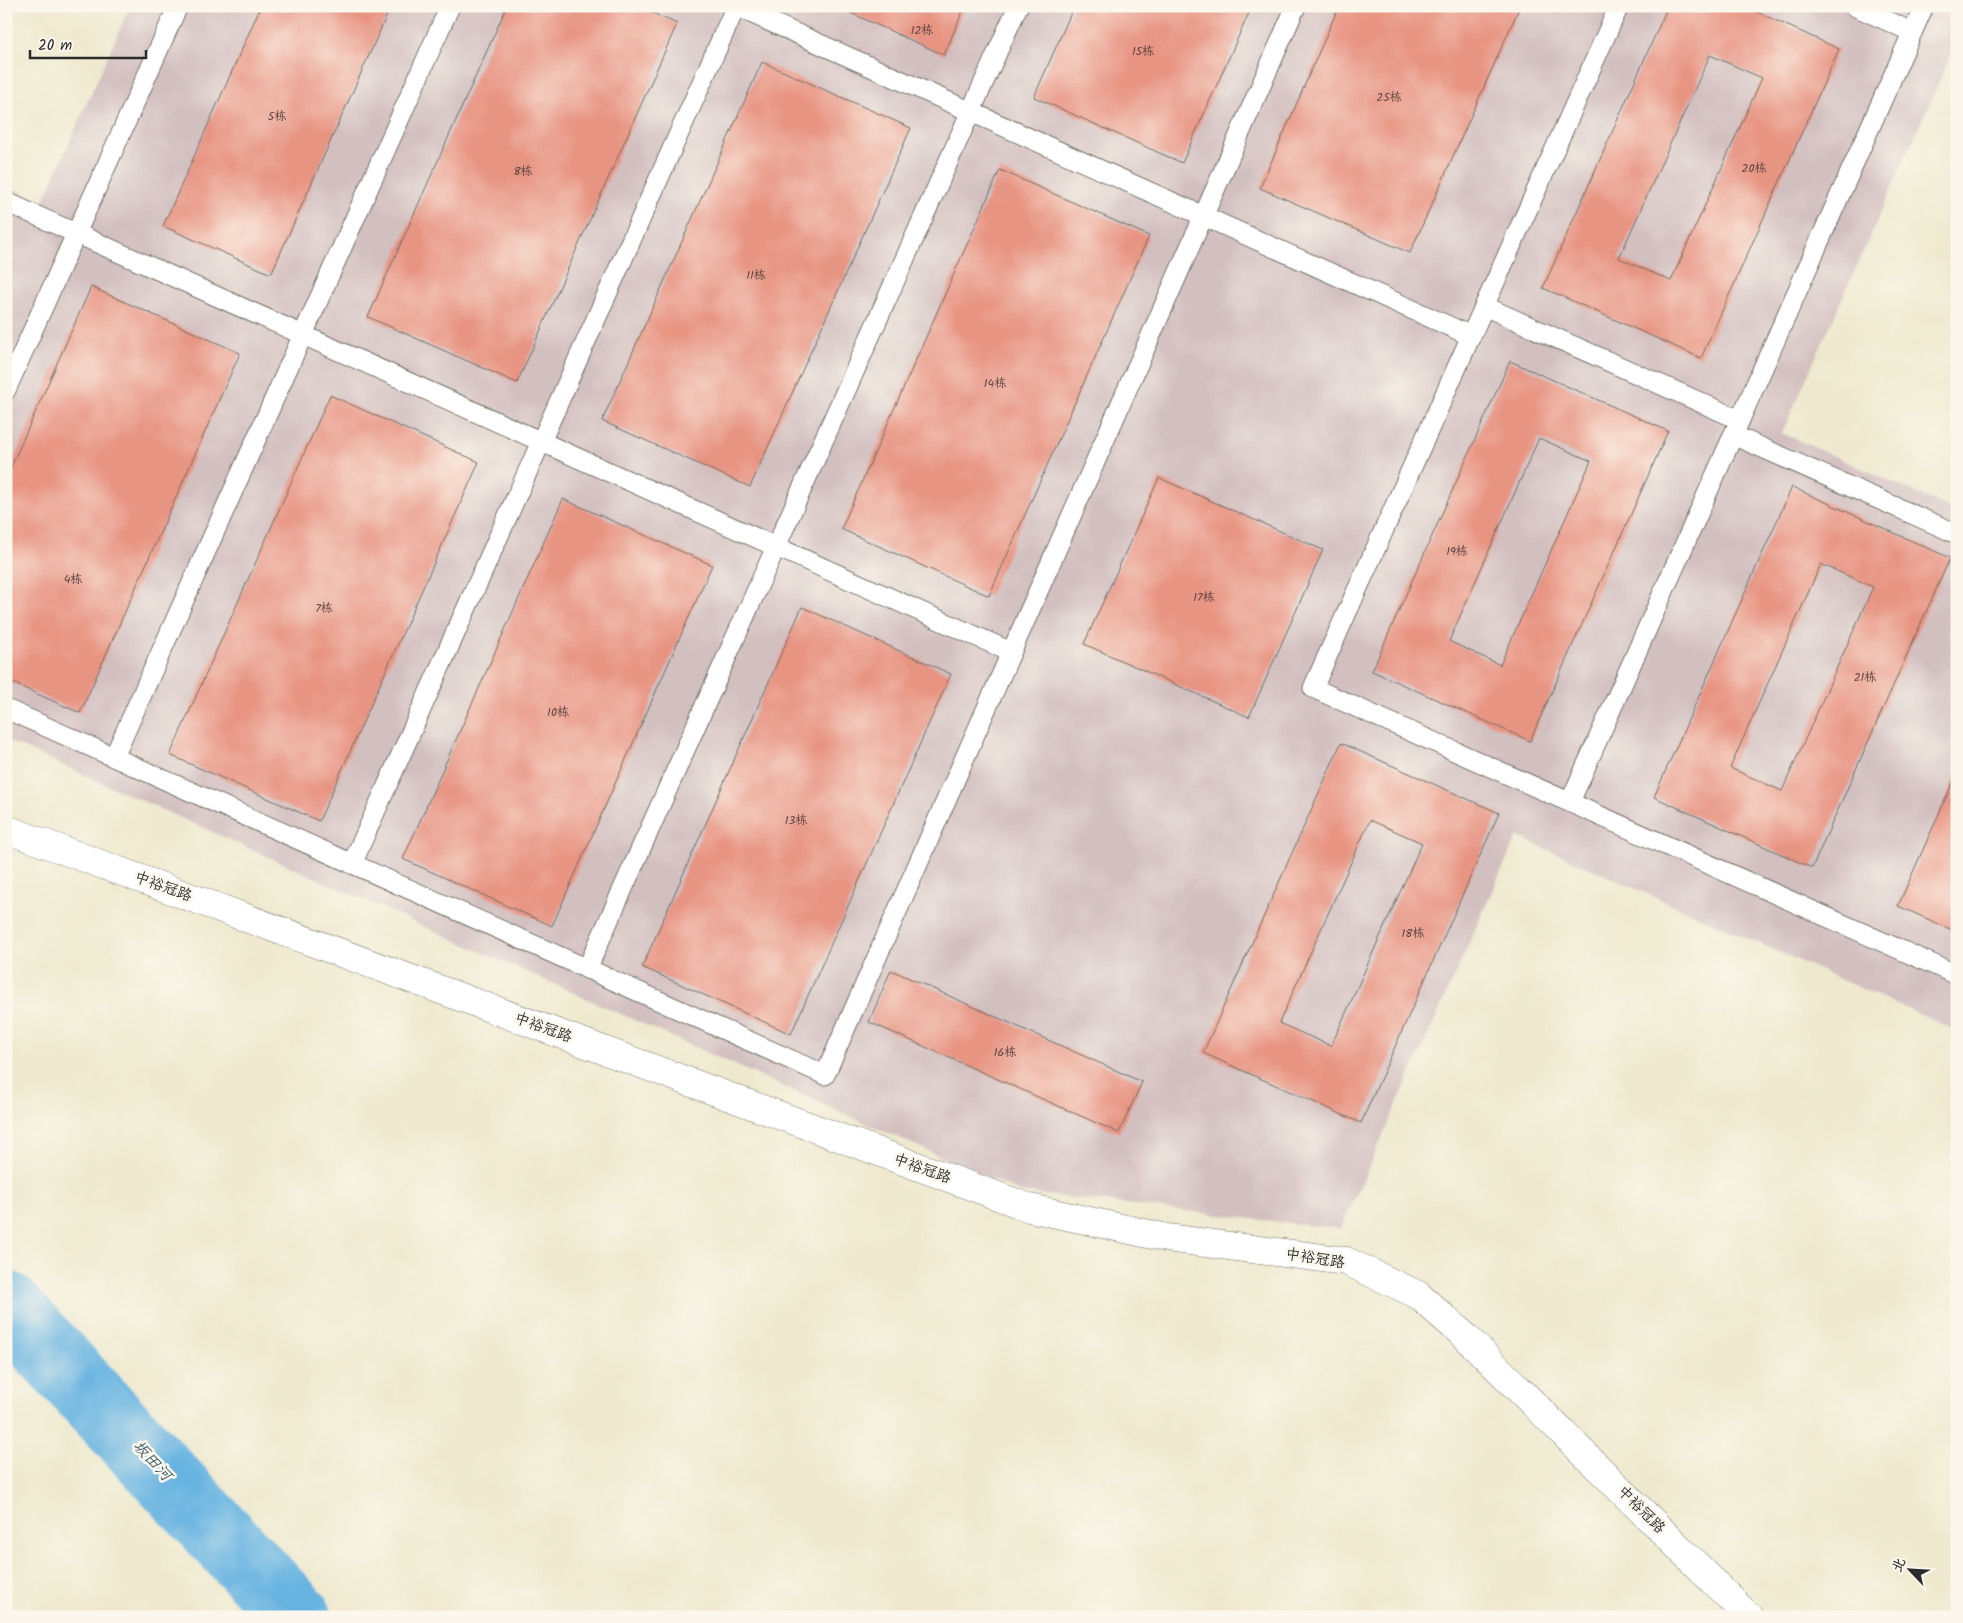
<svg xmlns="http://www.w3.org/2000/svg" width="1963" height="1623" font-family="Kalam,'LXGW WenKai TC',sans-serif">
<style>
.industrial{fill:#d2bfc0}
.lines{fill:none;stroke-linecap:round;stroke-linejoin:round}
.river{stroke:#68b4e1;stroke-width:70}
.building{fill:#e89483;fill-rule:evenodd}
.service-casing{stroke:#6f6e64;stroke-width:21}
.tertiary-casing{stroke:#6f6e64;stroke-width:29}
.service{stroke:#fff;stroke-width:19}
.tertiary{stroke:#fff;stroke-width:28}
.labels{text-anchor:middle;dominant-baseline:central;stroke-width:5;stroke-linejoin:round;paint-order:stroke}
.number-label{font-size:12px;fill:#5a4541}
.street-label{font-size:15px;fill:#2b2b2b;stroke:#fbf7ec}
.water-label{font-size:16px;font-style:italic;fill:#405b6b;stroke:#fbf7ec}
</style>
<rect width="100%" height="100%" fill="#fbf7ec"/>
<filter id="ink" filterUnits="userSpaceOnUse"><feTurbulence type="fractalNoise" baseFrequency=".02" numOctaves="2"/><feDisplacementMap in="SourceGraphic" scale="10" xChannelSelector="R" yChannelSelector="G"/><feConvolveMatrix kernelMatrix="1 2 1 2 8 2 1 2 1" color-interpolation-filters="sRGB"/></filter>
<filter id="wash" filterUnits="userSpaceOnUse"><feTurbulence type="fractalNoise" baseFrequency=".0096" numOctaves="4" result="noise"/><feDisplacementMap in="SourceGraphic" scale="20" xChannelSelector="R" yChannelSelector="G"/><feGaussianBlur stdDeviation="1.12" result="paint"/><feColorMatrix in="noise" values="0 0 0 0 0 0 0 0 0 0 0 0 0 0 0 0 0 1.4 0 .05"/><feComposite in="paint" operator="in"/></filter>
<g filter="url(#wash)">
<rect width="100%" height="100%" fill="#eee9ce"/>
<polygon class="industrial" points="130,6 1957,6 1957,42 1782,433 1957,511 1957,1031 1517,836 1341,1229 1020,1192 6,740 6,185 43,202"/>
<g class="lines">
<polyline class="river" points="6,1306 297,1617"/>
</g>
<g id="blocks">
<g class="building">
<polygon points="261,6 391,6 271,274 163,226"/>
<polygon points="507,6 637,6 677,24 517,383 368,317"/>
<polygon points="835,6 965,6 944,55"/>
<polygon points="1074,6 1252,6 1182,163 1034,97"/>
<polygon points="1339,6 1520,6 1410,253 1260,188"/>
<path d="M1668 6H1744L1839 49 1701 358 1543 288ZM1710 55 1762 78 1671 281 1619 258Z"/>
<polygon points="762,62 911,128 750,487 602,421"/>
<polygon points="1000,170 1149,236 989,596 841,529"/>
<polygon points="91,287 240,353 80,713 6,680 6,478"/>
<path d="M1510 361 1668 431 1530 741 1372 671ZM1539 438 1591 461 1500 665 1449 641Z"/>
<polygon points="330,395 479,462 319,821 170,755"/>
<polygon points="1159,478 1323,550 1249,717 1084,644"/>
<path d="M1792 487 1950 558 1812 868 1654 797ZM1821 564 1873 587 1782 791 1730 768Z"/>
<polygon points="563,499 712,565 552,926 403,859"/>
<polygon points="802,607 951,674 791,1034 642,967"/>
<path d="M1341 743 1499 813 1361 1123 1203 1053ZM1370 820 1422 843 1331 1046 1279 1023Z"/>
<polygon points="1957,773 1957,932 1898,906"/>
<polygon points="891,970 1142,1082 1119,1133 869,1022"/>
</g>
</g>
</g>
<g filter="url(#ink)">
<use href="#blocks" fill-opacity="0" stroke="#6f6e64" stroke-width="1"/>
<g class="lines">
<g class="service-casing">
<g id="service">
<polyline points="735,6 1471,336"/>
<polyline points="1619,6 1313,688 1957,975"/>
<polyline points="1854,6 1912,32"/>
<polyline points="6,202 1011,652"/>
<polyline points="1484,306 1740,420"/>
<polyline points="6,390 178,6"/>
<polyline points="1733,435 1957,534"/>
<polyline points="6,709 825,1075 1296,6"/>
<polyline points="114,757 450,6"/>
<polyline points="1570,802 1924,6"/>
<polyline points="352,864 736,6"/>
<polyline points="587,969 1018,6"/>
</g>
</g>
<g class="tertiary-casing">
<polyline id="tertiary" points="6,829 1030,1208 1167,1238 1346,1261 1418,1295 1466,1337 1749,1617"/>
</g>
<use href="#service" class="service"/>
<use href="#tertiary" class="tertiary"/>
</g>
</g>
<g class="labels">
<g class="number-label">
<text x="922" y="30">12栋</text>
<text x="1143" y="51">15栋</text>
<text x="1389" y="97">25栋</text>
<text x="277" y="116">5栋</text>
<text x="1754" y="168">20栋</text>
<text x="523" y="171">8栋</text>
<text x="756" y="275">11栋</text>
<text x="995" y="383">14栋</text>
<text x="1457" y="551">19栋</text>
<text x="73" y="579">4栋</text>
<text x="1204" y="597">17栋</text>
<text x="324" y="608">7栋</text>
<text x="1865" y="677">21栋</text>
<text x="558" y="712">10栋</text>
<text x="796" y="820">13栋</text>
<text x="1413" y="933">18栋</text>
<text x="1005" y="1052">16栋</text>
</g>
<g class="street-label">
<text transform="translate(163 887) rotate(20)">中裕冠路</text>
<text transform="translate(543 1028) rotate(20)">中裕冠路</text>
<text transform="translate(922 1169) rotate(20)">中裕冠路</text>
<text transform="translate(1315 1259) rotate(9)">中裕冠路</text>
<text transform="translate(1641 1510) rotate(45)">中裕冠路</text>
</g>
<g class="water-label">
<text transform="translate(152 1461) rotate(47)">坂田河</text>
</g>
</g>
<rect width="1963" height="1623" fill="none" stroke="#fbf7ec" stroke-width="25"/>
<g transform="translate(1910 1570) rotate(295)" stroke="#fbf7ec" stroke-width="4" paint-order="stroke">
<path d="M0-4L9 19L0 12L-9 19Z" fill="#2b2b2b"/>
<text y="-8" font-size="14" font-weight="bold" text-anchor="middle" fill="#2b2b2b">北</text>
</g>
<path d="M30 50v8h116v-8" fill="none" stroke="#2b2b2b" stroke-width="2.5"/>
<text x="38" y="50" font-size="15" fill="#2b2b2b" stroke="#fbf7ec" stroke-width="4" paint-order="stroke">20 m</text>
</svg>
